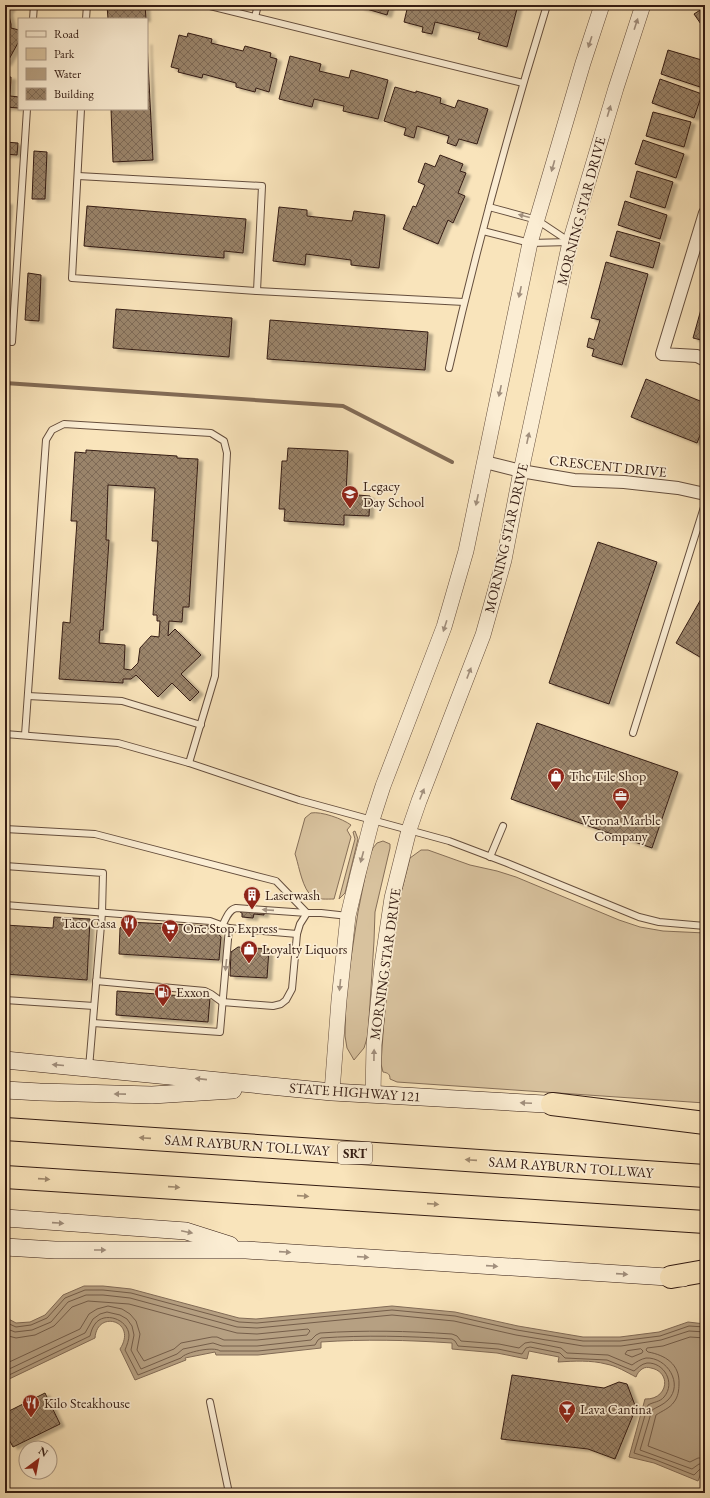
<svg xmlns="http://www.w3.org/2000/svg" width="710" height="1498" font-family="'EB Garamond',serif">
<style>
.green{fill:#d8c29e;stroke:#866f58}
.water{fill:#b6a082;stroke:#826b56}
.lines{fill:none;stroke-linecap:round;stroke-linejoin:round}
.shore{stroke:#755e4a;stroke-width:1}
.stream{stroke:#826b56;stroke-width:4}
.building{fill:url(#building-cross-hatch);stroke:#341c13;fill-rule:evenodd;filter:url(#shadow)}
.service-casing{stroke:#654e3d;stroke-width:8}
.minor-casing{stroke:#654e3d;stroke-width:14}
.tertiary-casing{stroke:#654e3d;stroke-width:16}
.secondary-casing{stroke:#341c13;stroke-width:18}
.motorway-casing{stroke:#341c13;stroke-width:24}
.service{stroke:#fbedd3;stroke-width:6}
.minor{stroke:#fbedd3;stroke-width:12}
.tertiary{stroke:#fbedd3;stroke-width:15}
.secondary{stroke:#fbedd3;stroke-width:17}
.motorway{stroke:#f9e4bb;stroke-width:22}
.oneway{fill:#a18f7d}
.oneway2{fill:#a08a6f}
.labels{text-anchor:middle;dominant-baseline:central;stroke-width:3.5;stroke-linejoin:round;paint-order:stroke}
.shield{fill:#fbedd3;stroke:#705b4d;stroke-width:1}
.shield-label{font-size:13px;font-weight:bold;fill:#341c13}
.street-label{font-size:14px;fill:#341c13;stroke:#fbedd3}
.poi-label{font-size:14px;fill:#341c13;stroke:#fbedd3;text-anchor:start}
</style>
<defs>
<pattern id="building-cross-hatch" width="8" height="8" patternUnits="userSpaceOnUse"><rect width="8" height="8" fill="#9a846a"/><path d="M0 0l8 8M0 8l8-8" fill="none" stroke="#7e6b56"/></pattern>
<filter id="shadow"><feDropShadow dx="4.5" dy="2.5" stdDeviation="1" flood-color="#0004"/></filter>
</defs>
<rect width="100%" height="100%" fill="#f9e4bb"/>
<filter id="stains"><feTurbulence type="fractalNoise" baseFrequency=".005" numOctaves="4"/><feColorMatrix values="0 0 0 0 .2 0 0 0 0 .09 0 0 0 0 .02 0 0 0 .5 -.17"/></filter>
<radialGradient id="worn" r=".72"><stop offset=".6" stop-color="#630" stop-opacity="0"/><stop offset="1" stop-color="#630" stop-opacity=".3"/></radialGradient>
<g class="green">
<path d="M311 813C321 811 343 819 351 825L347 830 351 837 334 899C327 899 317 900 312 896 303 890 299 867 296 857L295 854 305 818Z"/>
<polygon points="355,831 358,839 345,893 339,899 355,839 353,832"/>
<polygon points="383,841 390,844 390,848 375,912 374,941 368,1035 364,1048 354,1060 347,1048 345,1036 346,991 358,912 369,857 373,848 377,843"/>
<path d="M421 850H428L470 865 497 871 516 877 619 920 640 927 663 931 705 933V1103L397 1082 390 1079C390 1074 388 1073 383 1072L381 1064 387 975 399 901 410 858Z"/>
</g>
<path class="water" d="M84 1286H103L131 1289 239 1318 256 1319 392 1306 455 1312 518 1326 583 1337H620L659 1332 688 1322 705 1324V1474L701 1473 698 1481 654 1463 629 1457 645 1399C668 1400 672 1372 651 1368 648 1367 645 1367 642 1369 639 1371 637 1374 636 1377 626 1372 617 1366 606 1364 591 1360 574 1361 558 1362L559 1357 529 1351 527 1359 497 1353 452 1349V1343C408 1340 364 1339 321 1342V1348L258 1355H216L215 1352 185 1358 186 1360 135 1380 120 1349C138 1321 97 1309 95 1338L5 1381V1317L16 1323 30 1322 45 1315 63 1295Z"/>
<g class="lines">
<g class="shore">
<polyline points="5,1322 16,1327 31,1325 47,1318 65,1298 85,1290 103,1290 131,1293 239,1322 257,1323 392,1310 455,1316 517,1330 583,1341 620,1341 660,1336 689,1326 705,1327"/>
<polyline points="5,1328 15,1332 32,1330 51,1322 68,1302 86,1295 103,1295 130,1298 237,1327 257,1328 392,1315 454,1321 516,1335 583,1346 621,1346 661,1340 689,1331 705,1332"/>
<polyline points="5,1335 16,1338 35,1335 54,1326 72,1307 88,1301 129,1304 237,1333 257,1334 308,1329 310,1331 307,1335 257,1340 224,1340 217,1337 212,1337 181,1343 174,1349 144,1361 137,1350 140,1334 136,1321 130,1314 122,1309 108,1306 97,1309 89,1314 80,1329 5,1364"/>
<path d="M705 1338 690 1337 663 1346 647 1348 646 1350 648 1352C665 1355 680 1364 679 1384 679 1390 678 1397 674 1402 670 1408 662 1411 656 1415L648 1446 690 1462 698 1458H705"/>
<polygon points="641,1349 643,1351 642,1353 632,1357 625,1354 627,1351"/>
<path d="M5 1371 85 1333 93 1319 100 1314 107 1312 120 1315 127 1319 132 1326 134 1335 131 1350 141 1369 177 1354 183 1349 213 1343 222 1346H257L311 1340 316 1335 320 1333C364 1330 408 1331 452 1334L457 1336 461 1341 499 1344 519 1348 525 1343 531 1342 561 1348 567 1353 608 1355 632 1365C636 1362 641 1359 646 1358 667 1357 684 1384 668 1400 663 1405 657 1407 652 1410L640 1450 692 1469 699 1464H705"/>
<path d="M5 1377 90 1336C91 1332 92 1328 95 1324 104 1311 128 1319 129 1335 129 1340 127 1345 125 1350L138 1375 181 1358C185 1352 214 1346 220 1351H258L315 1345 318 1340 321 1338C365 1335 408 1336 452 1339L455 1341 458 1346 498 1349 522 1354 526 1348 530 1347 560 1353 565 1358 607 1360 634 1371C638 1368 641 1364 647 1363 664 1362 676 1383 664 1397 660 1402 653 1402 648 1405L634 1453 656 1460 694 1475 700 1469 705 1470"/>
</g>
<polyline class="stream" points="5,383 343,406 452,462"/>
</g>
<g class="building">
<polygon points="5,5 12,5 8,12 11,24 11,28 19,30 19,41 7,63 5,63"/>
<polygon points="107,5 145,5 146,19 108,19"/>
<polygon points="360,5 390,5 387,15 360,7"/>
<polygon points="408,5 518,5 507,47 478,39 480,33 435,22 432,34 422,32 423,27 404,22"/>
<polygon points="705,7 705,30 694,14"/>
<polygon points="188,33 212,39 211,43 243,51 245,46 271,53 270,57 277,59 269,92 256,88 255,92 236,87 236,83 203,74 202,78 178,72 179,69 171,67 179,35 187,37"/>
<polygon points="147,42 153,160 113,162 111,109 147,109"/>
<polygon points="668,50 705,61 705,81 703,88 661,74"/>
<polygon points="290,56 321,64 319,71 349,78 351,70 388,80 378,119 343,111 344,106 314,99 312,107 279,99"/>
<polygon points="5,77 11,77 10,96 19,97 19,108 5,107 5,110"/>
<polygon points="660,79 702,94 694,118 652,103"/>
<polygon points="395,87 416,93 416,91 441,98 440,103 455,108 458,100 488,109 477,144 459,139 456,146 447,143 449,136 417,126 414,138 404,135 406,128 384,121"/>
<polygon points="653,112 691,122 684,147 646,136"/>
<polygon points="643,140 684,154 676,178 635,164"/>
<polygon points="5,142 18,143 17,155 5,154 5,157"/>
<polygon points="34,151 47,152 45,199 32,199"/>
<polygon points="440,155 463,164 460,171 466,173 458,193 465,196 453,223 448,220 438,244 403,229 413,206 416,207 425,185 418,182 425,163 435,167"/>
<polygon points="637,171 673,182 665,208 630,197"/>
<polygon points="625,201 667,215 660,239 618,225"/>
<polygon points="5,202 8,202 5,245"/>
<polygon points="87,206 246,219 243,253 224,251 224,258 84,246"/>
<polygon points="279,207 307,210 307,216 352,221 354,211 385,215 379,268 351,265 351,260 306,254 305,265 273,261"/>
<polygon points="617,231 660,243 653,268 610,256"/>
<polygon points="606,262 648,274 622,365 592,356 594,349 587,347 589,338 594,340 600,320 591,318"/>
<polygon points="28,273 41,275 39,321 25,320"/>
<polygon points="705,295 705,341 693,338"/>
<polygon points="116,309 232,318 229,357 113,348"/>
<polygon points="270,320 428,332 425,370 267,359"/>
<polygon points="646,379 705,403 705,435 701,433 697,443 631,417"/>
<polygon points="288,448 348,451 346,494 370,496 369,516 344,515 344,525 284,521 285,509 279,509 282,461 287,461"/>
<path d="M86 450 177 456V458L198 459 189 607H183L182 622 169 621 168 636 175 629 201 655 181 674 199 692 190 701 172 683 158 697 136 675 131 679H123V683L59 679 63 622 70 623 77 521H71L75 452 86 453ZM108 485 155 488 152 541H158L153 615H157V621H160L159 637 151 636 140 648 138 663 131 670 124 669 125 645 99 643 100 630H103L109 540H106Z"/>
<polygon points="598,542 657,562 609,704 549,683"/>
<polygon points="705,592 705,660 676,643"/>
<polygon points="537,723 678,772 652,848 511,799"/>
<polygon points="241,906 264,908 264,915 254,914 253,918 242,917 242,913 240,912"/>
<polygon points="54,917 90,919 87,980 5,974 5,925 53,928"/>
<polygon points="127,922 212,926 221,937 219,960 119,954 120,928"/>
<polygon points="238,947 269,949 267,978 230,976 231,952"/>
<polygon points="117,991 210,998 208,1022 116,1015"/>
<polygon points="512,1375 604,1388 619,1382 627,1384 636,1408 615,1459 588,1449 501,1439"/>
<polygon points="45,1393 60,1424 13,1447 5,1432 5,1413"/>
</g>
<g class="lines">
<g class="service-casing">
<g id="service">
<polyline points="206,5 523,83"/>
<polyline points="255,17 258,5"/>
<polyline points="33,19 34,5"/>
<polyline points="86,19 87,5"/>
<polyline points="81,109 72,278 257,291 464,302"/>
<polyline points="78,176 262,186 257,291"/>
<polyline points="489,207 537,220 570,242"/>
<polyline points="483,231 530,243 570,242"/>
<polyline points="5,341 12,342 27,109"/>
<path d="M449 368C477 246 510 125 547 5"/>
<polyline points="28,696 122,701 201,725"/>
<polyline points="633,733 705,504"/>
<polyline points="5,734 118,743 189,763 299,800 449,841 507,863 639,917 659,922 705,926"/>
<polyline points="25,735 46,440 52,430 64,424 211,433 224,441 227,453 215,676 189,763"/>
<polyline points="5,829 95,834 276,881 307,913"/>
<polyline points="490,857 503,826"/>
<polyline points="5,866 103,873 102,913 89,1068"/>
<polyline points="5,905 210,921 229,928 297,934"/>
<path d="M222 926C226 919 228 910 236 908L307 913"/>
<polyline points="96,981 205,991 211,994 222,1002 273,1006 281,1004 286,1000 292,989 297,934 300,924 307,913 321,913 348,916"/>
<polyline points="5,1000 94,1006"/>
<polyline points="93,1023 220,1032 229,928"/>
<polyline points="210,1402 229,1493"/>
</g>
</g>
<g class="minor-casing">
<g id="minor">
<polyline points="705,213 662,354 697,356 705,360"/>
<polyline points="485,462 521,471 574,480 624,482 678,488 705,494"/>
</g>
</g>
<g class="tertiary-casing">
<g id="tertiary">
<polyline points="332,1092 339,1000 348,916 358,874 372,820 383,786 444,627 466,551 530,243 583,63 602,5"/>
<polyline points="373,1094 374,1045 382,965 392,898 409,830 419,801 483,635 504,560 521,471 570,242 616,88 643,5"/>
</g>
</g>
<g class="secondary-casing">
<g id="secondary">
<polyline points="5,1060 332,1092 563,1105"/>
<polyline points="5,1090 40,1092 152,1095 233,1090"/>
<polyline points="5,1218 186,1231 230,1245"/>
<polyline points="5,1247 55,1250 246,1250 683,1278"/>
</g>
</g>
<g class="motorway-casing">
<g id="motorway">
<polyline points="552,1104 705,1123"/>
<polyline points="5,1129 705,1176"/>
<polyline points="5,1177 705,1222"/>
<polyline points="671,1277 705,1271"/>
</g>
</g>
<use href="#service" class="service"/>
<use href="#minor" class="minor"/>
<use href="#tertiary" class="tertiary"/>
<use href="#secondary" class="secondary"/>
<use href="#motorway" class="motorway"/>
</g>
<defs><path id="oneway-solid" d="M-6-.8H1V-3.2L6.5 0L1 3.2V.8H-6Z"/></defs>
<g class="oneway">
<use href="#oneway-solid" transform="translate(636 24) rotate(-72)"/>
<use href="#oneway-solid" transform="translate(590 42) rotate(108)"/>
<use href="#oneway-solid" transform="translate(609 111) rotate(-73)"/>
<use href="#oneway-solid" transform="translate(553 166) rotate(106)"/>
<use href="#oneway-solid" transform="translate(524 216) rotate(-165)"/>
<use href="#oneway-solid" transform="translate(520 292) rotate(102)"/>
<use href="#oneway-solid" transform="translate(500 391) rotate(102)"/>
<use href="#oneway-solid" transform="translate(528 438) rotate(-78)"/>
<use href="#oneway-solid" transform="translate(477 500) rotate(102)"/>
<use href="#oneway-solid" transform="translate(445 626) rotate(108)"/>
<use href="#oneway-solid" transform="translate(469 673) rotate(-69)"/>
<use href="#oneway-solid" transform="translate(422 794) rotate(-68)"/>
<use href="#oneway-solid" transform="translate(362 857) rotate(105)"/>
<use href="#oneway-solid" transform="translate(268 910) rotate(-176)"/>
<use href="#oneway-solid" transform="translate(226 965) rotate(96)"/>
<use href="#oneway-solid" transform="translate(340 985) rotate(96)"/>
<use href="#oneway-solid" transform="translate(374 1055) rotate(-89)"/>
<use href="#oneway-solid" transform="translate(58 1065) rotate(-175)"/>
<use href="#oneway-solid" transform="translate(201 1079) rotate(-174)"/>
<use href="#oneway-solid" transform="translate(120 1094) rotate(-179)"/>
<use href="#oneway-solid" transform="translate(526 1103) rotate(-177)"/>
<use href="#oneway-solid" transform="translate(58 1223) rotate(4)"/>
<use href="#oneway-solid" transform="translate(187 1232) rotate(12)"/>
<use href="#oneway-solid" transform="translate(100 1250)"/>
<use href="#oneway-solid" transform="translate(285 1252) rotate(4)"/>
<use href="#oneway-solid" transform="translate(363 1257) rotate(4)"/>
<use href="#oneway-solid" transform="translate(492 1266) rotate(4)"/>
<use href="#oneway-solid" transform="translate(622 1274) rotate(4)"/>
</g>
<g class="oneway2">
<use href="#oneway-solid" transform="translate(145 1138) rotate(-176)"/>
<use href="#oneway-solid" transform="translate(471 1160) rotate(-176)"/>
<use href="#oneway-solid" transform="translate(44 1179) rotate(4)"/>
<use href="#oneway-solid" transform="translate(174 1187) rotate(4)"/>
<use href="#oneway-solid" transform="translate(303 1196) rotate(4)"/>
<use href="#oneway-solid" transform="translate(433 1204) rotate(4)"/>
</g>
<defs>
<g id="school-pin" transform="scale(0.9)"><path d="M0 17L-7.5 6A9.5 9.5 0 1 1 7.5 6Z" fill="#8f2418" stroke="#fbedd3"/><path d="M0-5L7-2L0 1L-7-2ZM-4 1L0 2.5L4 1V4Q0 6-4 4Z" fill="#fff"/></g>
<g id="shop-pin" transform="scale(0.9)"><path d="M0 17L-7.5 6A9.5 9.5 0 1 1 7.5 6Z" fill="#8f2418" stroke="#fbedd3"/><path d="M-5-2.5h2.3a2.7 3.5 0 0 1 5.4 0H5L5.5 6h-11ZM-1.5-2.5h3a1.5 2.3 0 0 0-3 0Z" fill="#fff"/></g>
<g id="office-pin" transform="scale(0.9)"><path d="M0 17L-7.5 6A9.5 9.5 0 1 1 7.5 6Z" fill="#8f2418" stroke="#fbedd3"/><path d="M-6-3h4V-5.5h4V-3h4V5H-6ZM-1-4.5V-3h2v-1.5ZM-6 0V1H6V0Z" fill="#fff"/></g>
<g id="building-pin" transform="scale(0.9)"><path d="M0 17L-7.5 6A9.5 9.5 0 1 1 7.5 6Z" fill="#8f2418" stroke="#fbedd3"/><path d="M-4-6H4V6H1V3H-1V6H-4ZM-2.5-4.3h1.7v1.8h-1.7ZM.8-4.3h1.7v1.8H.8ZM-2.5-1h1.7V.8h-1.7ZM.8-1h1.7V.8H.8Z" fill="#fff"/></g>
<g id="restaurant-pin" transform="scale(0.9)"><path d="M0 17L-7.5 6A9.5 9.5 0 1 1 7.5 6Z" fill="#8f2418" stroke="#fbedd3"/><path d="M-5-6h1v4h1v-4h1v4h1v-4h1v5L-1.5 .5V6h-2V.5L-5-1ZM5-6V6H3V1.5H1.5Q1.5-4 5-6Z" fill="#fff"/></g>
<g id="supermarket-pin" transform="scale(0.9)"><path d="M0 17L-7.5 6A9.5 9.5 0 1 1 7.5 6Z" fill="#8f2418" stroke="#fbedd3"/><path d="M-6-5.5h2.5l.6 2H6L4.5 2H-2.5L-4.4-4H-6ZM-1.5 3.2a1.3 1.3 0 1 0 .1 0ZM3 3.2a1.3 1.3 0 1 0 .1 0Z" fill="#fff"/></g>
<g id="fuel-pin" transform="scale(0.9)"><path d="M0 17L-7.5 6A9.5 9.5 0 1 1 7.5 6Z" fill="#8f2418" stroke="#fbedd3"/><path d="M-5.5-6h7V0h2V4h1.3V-2.5L3-4.5l.8-.8L6-3V5H2.5V1h-1V6h-7ZM-4.2-4.7v3.2H.2V-4.7Z" fill="#fff"/></g>
<g id="bar-pin" transform="scale(0.9)"><path d="M0 17L-7.5 6A9.5 9.5 0 1 1 7.5 6Z" fill="#8f2418" stroke="#fbedd3"/><path d="M-6-5H6L.8 .8V4.5H3.5V6h-7V4.5H-.8V.8Z" fill="#fff"/></g>
</defs>
<g fill-rule="evenodd">
<use href="#school-pin" x="350" y="494"/>
<use href="#shop-pin" x="556" y="776"/>
<use href="#office-pin" x="621" y="796"/>
<use href="#building-pin" x="252" y="895"/>
<use href="#restaurant-pin" x="129" y="923"/>
<use href="#supermarket-pin" x="170" y="928"/>
<use href="#shop-pin" x="249" y="949"/>
<use href="#fuel-pin" x="163" y="992"/>
<use href="#restaurant-pin" x="31" y="1403"/>
<use href="#bar-pin" x="567" y="1409"/>
</g>
<g class="labels">
<rect class="shield" x="338" y="1142" width="34" height="22" rx="3"/>
<g class="shield-label">
<text x="355" y="1153">SRT</text>
</g>
<g class="street-label">
<text transform="translate(581 211) rotate(-75)">MORNING STAR DRIVE</text>
<text transform="translate(608 466) rotate(6)">CRESCENT DRIVE</text>
<text transform="translate(506 538) rotate(-77)">MORNING STAR DRIVE</text>
<text transform="translate(385 964) rotate(-82)">MORNING STAR DRIVE</text>
<text transform="translate(355 1092) rotate(4)">STATE HIGHWAY 121</text>
<text transform="translate(247 1145) rotate(4)">SAM RAYBURN TOLLWAY</text>
<text transform="translate(571 1167) rotate(4)">SAM RAYBURN TOLLWAY</text>
</g>
<g class="poi-label">
<text x="363" y="486">Legacy<tspan x="363" dy="16">Day School</tspan></text>
<text x="569" y="776">The Tile Shop</text>
<text x="621" y="820" text-anchor="middle">Verona Marble<tspan x="621" dy="16">Company</tspan></text>
<text x="265" y="895">Laserwash</text>
<text x="116" y="923" text-anchor="end">Taco Casa</text>
<text x="183" y="928">One Stop Express</text>
<text x="262" y="949">Loyalty Liquors</text>
<text x="176" y="992">Exxon</text>
<text x="44" y="1403">Kilo Steakhouse</text>
<text x="580" y="1409">Lava Cantina</text>
</g>
</g>
<rect width="710" height="1498" fill="none" stroke="#f9e4bb" stroke-width="20"/>
<rect x="6" y="6" width="698" height="1486" fill="none" stroke="#341c13" stroke-width="2"/>
<rect x="10" y="10" width="690" height="1478" fill="none" stroke="#341c13"/>
<rect x="18" y="18" width="130" height="92" fill="#fbedd3" stroke="#ab9986"/>
<rect x="26" y="31" width="20" height="6" fill="#fbedd3" stroke="#ab9986"/>
<text x="54" y="38" font-size="12" fill="#341c13">Road</text>
<rect x="26" y="48" width="20" height="12" fill="#d8c29e" stroke="#ab9986"/>
<text x="54" y="58" font-size="12" fill="#341c13">Park</text>
<rect x="26" y="68" width="20" height="12" fill="#b6a082" stroke="#ab9986"/>
<text x="54" y="78" font-size="12" fill="#341c13">Water</text>
<rect x="26" y="88" width="20" height="12" fill="url(#building-cross-hatch)" stroke="#ab9986"/>
<text x="54" y="98" font-size="12" fill="#341c13">Building</text>
<g transform="translate(38 1460) rotate(32)"><circle r="19" fill="#fbedd3" stroke="#ab9986"/>
<path d="M0-3L7 15L0 10L-7 15Z" fill="#8f2418"/>
<text y="-6" font-size="11" font-weight="bold" text-anchor="middle" fill="#341c13">N</text>
</g>
<rect width="100%" height="100%" filter="url(#stains)"/>
<rect width="100%" height="100%" fill="url(#worn)"/>
</svg>
